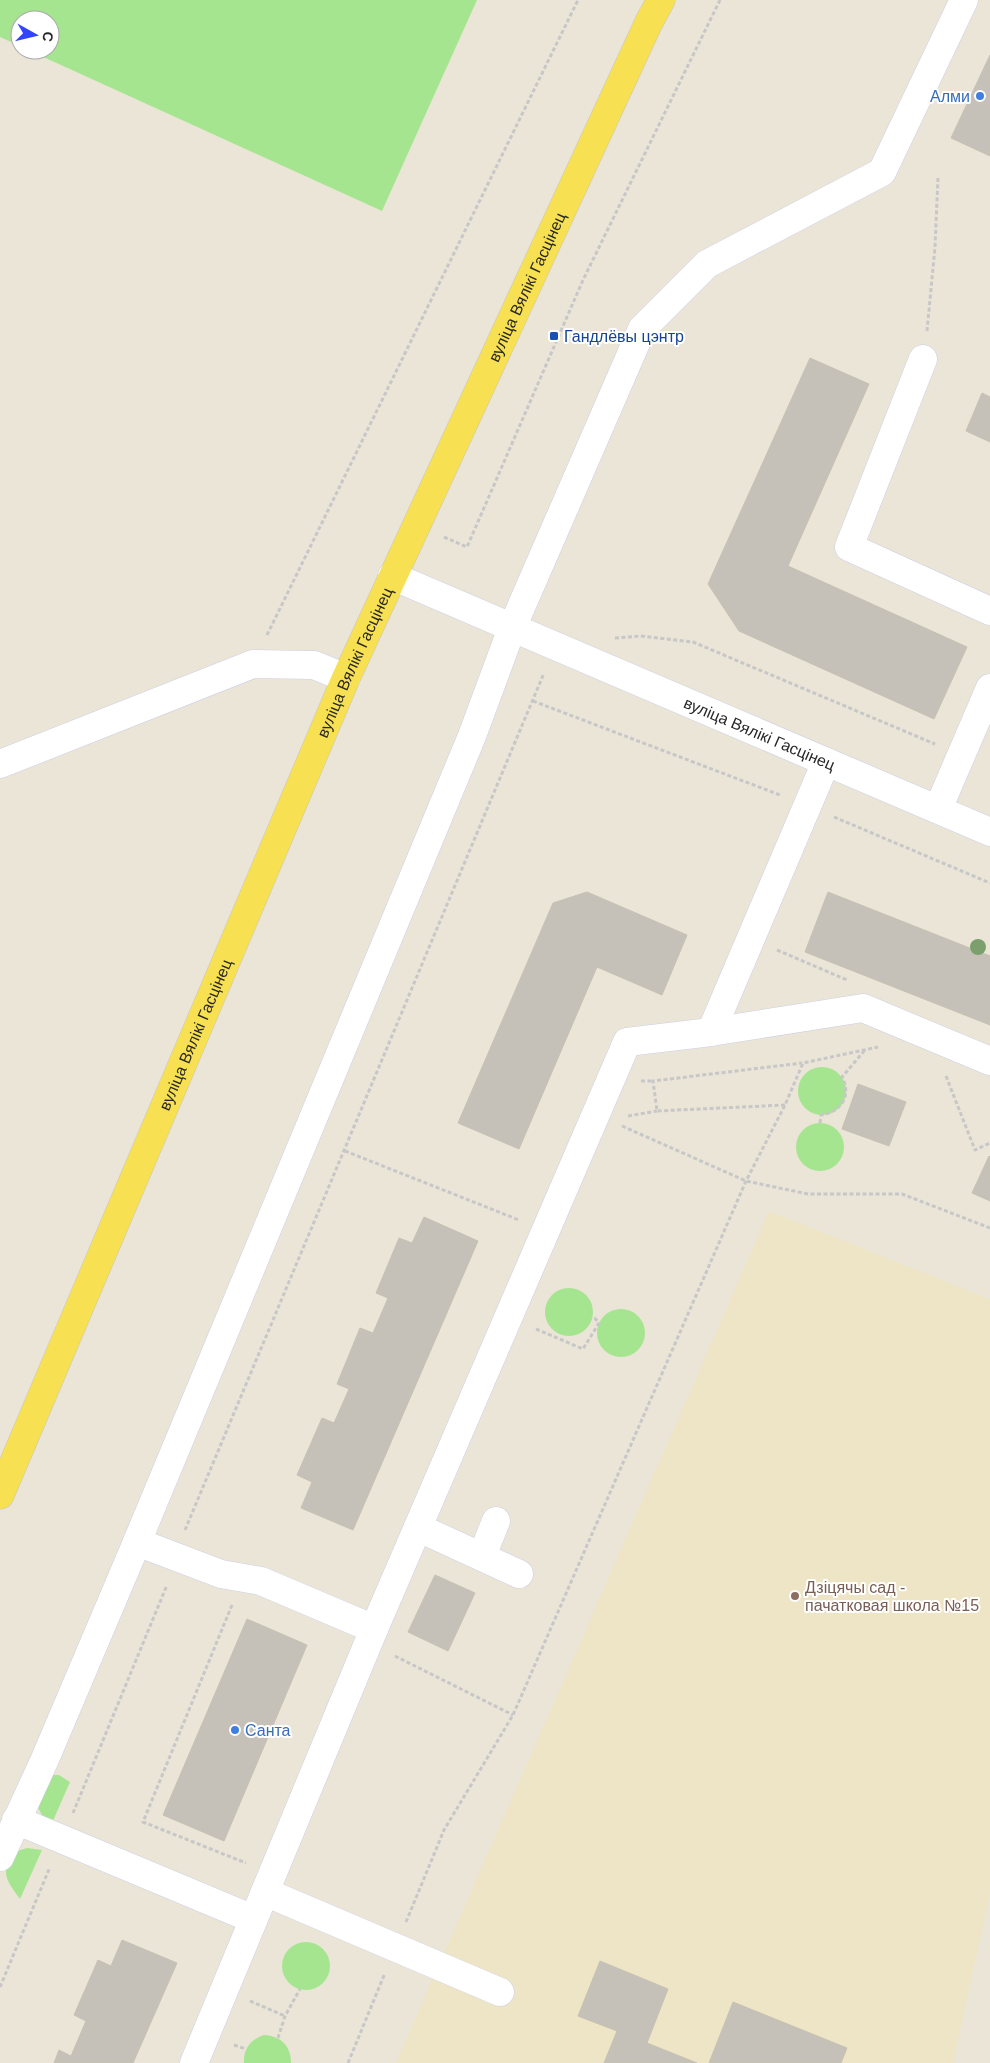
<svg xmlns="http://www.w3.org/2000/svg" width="990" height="2063" font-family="Arial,sans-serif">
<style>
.education{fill:#eee5c6}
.green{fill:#a5e590}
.building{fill:#c6c1b8;stroke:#c6c1b2}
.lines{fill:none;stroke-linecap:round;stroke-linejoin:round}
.minor-casing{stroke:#cdcfe2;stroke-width:29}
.major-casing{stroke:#c7c7c7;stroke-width:29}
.path{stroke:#c7c7c7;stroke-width:3;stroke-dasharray:4 2.5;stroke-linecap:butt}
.minor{stroke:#fff;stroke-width:28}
.major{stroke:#f7e051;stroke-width:28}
.tree{fill:#7b9f6d}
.shop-dot{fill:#3f7fe0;stroke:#fff;stroke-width:2}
.transit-dot{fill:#1a4fb4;stroke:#fff;stroke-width:2}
.education-dot{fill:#8d6e63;stroke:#fff;stroke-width:2}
.labels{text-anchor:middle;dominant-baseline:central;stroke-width:4;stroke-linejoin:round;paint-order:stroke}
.shop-label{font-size:16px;fill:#366cbe;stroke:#fff;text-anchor:end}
.street-label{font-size:16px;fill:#272727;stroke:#fff}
.transit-label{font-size:16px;fill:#164399;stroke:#fff;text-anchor:start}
.education-label{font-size:16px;fill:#785e54;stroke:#fff;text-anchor:start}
</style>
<rect width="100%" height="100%" fill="#ebe5d8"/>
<polygon class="education" points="769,1211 990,1299 990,1893 953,2063 396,2063"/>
<g class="green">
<polygon points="0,0 477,0 382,211 28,50 50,50 50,20 20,20 20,46 0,37"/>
<circle cx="822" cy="1091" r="24"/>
<circle cx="820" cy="1147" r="24"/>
<circle cx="569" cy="1312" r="24"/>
<circle cx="621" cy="1333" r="24"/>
<polygon points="48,1775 59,1775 70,1782 52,1823 42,1815 36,1804"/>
<path d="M27 1848 42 1850 20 1899C7 1881 1 1875 11 1853Z"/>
<circle cx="306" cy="1966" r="24"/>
<path d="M264 2035C281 2036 291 2046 291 2063H244C243 2049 251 2039 264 2035Z"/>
</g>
<g class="building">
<polygon points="990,55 990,156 951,138"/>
<polygon points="810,358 869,384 788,566 967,647 934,719 739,631 708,584"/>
<polygon points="982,393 990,397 990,442 966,431"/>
<polygon points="587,892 687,935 662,995 597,967 519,1149 458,1123 553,903"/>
<polygon points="828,892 990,956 990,1025 805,952"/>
<polygon points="858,1084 906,1102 889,1146 842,1129"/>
<polygon points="989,1156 990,1157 990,1201 972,1193"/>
<polygon points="424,1217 478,1241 353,1530 301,1508 312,1482 297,1475 322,1418 334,1423 349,1389 337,1384 360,1328 373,1333 388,1298 376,1293 399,1238 412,1243"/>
<polygon points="435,1575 475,1593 448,1651 408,1632"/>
<polygon points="247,1619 307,1645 224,1841 163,1815"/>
<polygon points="122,1940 177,1963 133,2063 54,2063 59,2050 71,2056 86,2021 74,2015 98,1960 111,1966"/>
<polygon points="600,1961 668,1989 647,2043 697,2063 604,2063 617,2031 578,2016"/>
<polygon points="733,2002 847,2048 841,2063 709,2063"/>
</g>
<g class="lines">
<g class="minor-casing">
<g id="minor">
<polyline points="923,359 849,547 990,611"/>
<path id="s1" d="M392 576 990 832"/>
<polyline points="0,764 253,664 314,665 346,678"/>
<polyline points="938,809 990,688"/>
<polyline points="711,1032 826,762"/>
<polyline points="419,1528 519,1574"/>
<polyline points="137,1542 221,1574 261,1581 374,1629"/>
<polyline points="482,1556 496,1521"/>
<polyline points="16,1820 253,1919"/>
<polyline points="0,1857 45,1759 137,1542 472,736 512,628 642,329 707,264 882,172 964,0"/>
<polyline points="265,1892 500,1992"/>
<polyline points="194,2063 374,1629 627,1042 711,1032 863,1008 990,1061"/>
</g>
</g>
<g class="major-casing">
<g id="major">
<path id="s2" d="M0 1495 346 678 649 22 661 0"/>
</g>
</g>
<g class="path">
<polyline points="927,331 935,247 938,178"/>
<polyline points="444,537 467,547 583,280 720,0"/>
<polyline points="267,635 578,0"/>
<polyline points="615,638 640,636 693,642 935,744"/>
<polyline points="533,701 780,795"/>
<polyline points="834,817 990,883"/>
<polyline points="777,950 847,980"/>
<polyline points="946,1076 975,1150 990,1143"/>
<polyline points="641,1081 653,1081"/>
<polyline points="785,1105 657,1111 653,1081 802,1063"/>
<polyline points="628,1116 657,1111"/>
<path d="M820 1123 821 1115C841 1112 852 1096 842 1077L865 1050"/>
<polyline points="622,1126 746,1181 808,1194 902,1194 990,1228"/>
<polyline points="345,1151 519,1220"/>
<polyline points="536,1329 583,1349 599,1323 593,1316"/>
<polyline points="185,1530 544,673"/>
<polyline points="232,1605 143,1822 246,1863"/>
<polyline points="395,1656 513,1715"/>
<polyline points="73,1813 167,1585"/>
<polyline points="406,1922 444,1830 513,1715 746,1181 785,1105 803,1063 878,1047"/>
<polyline points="0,1987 50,1867"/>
<polyline points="250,2001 285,2016"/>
<polyline points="278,2038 285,2016 300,1989"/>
<polyline points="234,2045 246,2049"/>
<polyline points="348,2063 385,1973"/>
</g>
<use href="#minor" class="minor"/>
<use href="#major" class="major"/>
</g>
<circle class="tree" cx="978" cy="947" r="8"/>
<g class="shop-dot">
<circle cx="980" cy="96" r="5"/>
<circle cx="235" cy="1730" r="5"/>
</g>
<rect class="transit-dot" x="549" y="331" width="10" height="10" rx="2.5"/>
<circle class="education-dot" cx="795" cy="1596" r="5"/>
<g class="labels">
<g class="shop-label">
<text x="970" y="96">Алми</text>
<text x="245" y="1730" text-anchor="start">Санта</text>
</g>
<g class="street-label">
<text stroke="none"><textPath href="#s2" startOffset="1318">вуліца Вялікі Гасцінец</textPath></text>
<text stroke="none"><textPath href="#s2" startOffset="905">вуліца Вялікі Гасцінец</textPath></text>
<text stroke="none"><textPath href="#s1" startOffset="400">вуліца Вялікі Гасцінец</textPath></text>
<text stroke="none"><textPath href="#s2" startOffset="500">вуліца Вялікі Гасцінец</textPath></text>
</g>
<g class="transit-label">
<text x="564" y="336">Гандлёвы цэнтр</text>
</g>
<g class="education-label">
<text x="805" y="1587">Дзіцячы сад -<tspan x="805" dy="18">пачатковая школа №15</tspan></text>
</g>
</g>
<g transform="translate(35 35) rotate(98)"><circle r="24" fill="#ffffff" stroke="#a9a9a9"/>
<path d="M0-4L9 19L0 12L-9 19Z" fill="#3144ff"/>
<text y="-8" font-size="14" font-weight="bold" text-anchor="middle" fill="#272727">С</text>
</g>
</svg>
